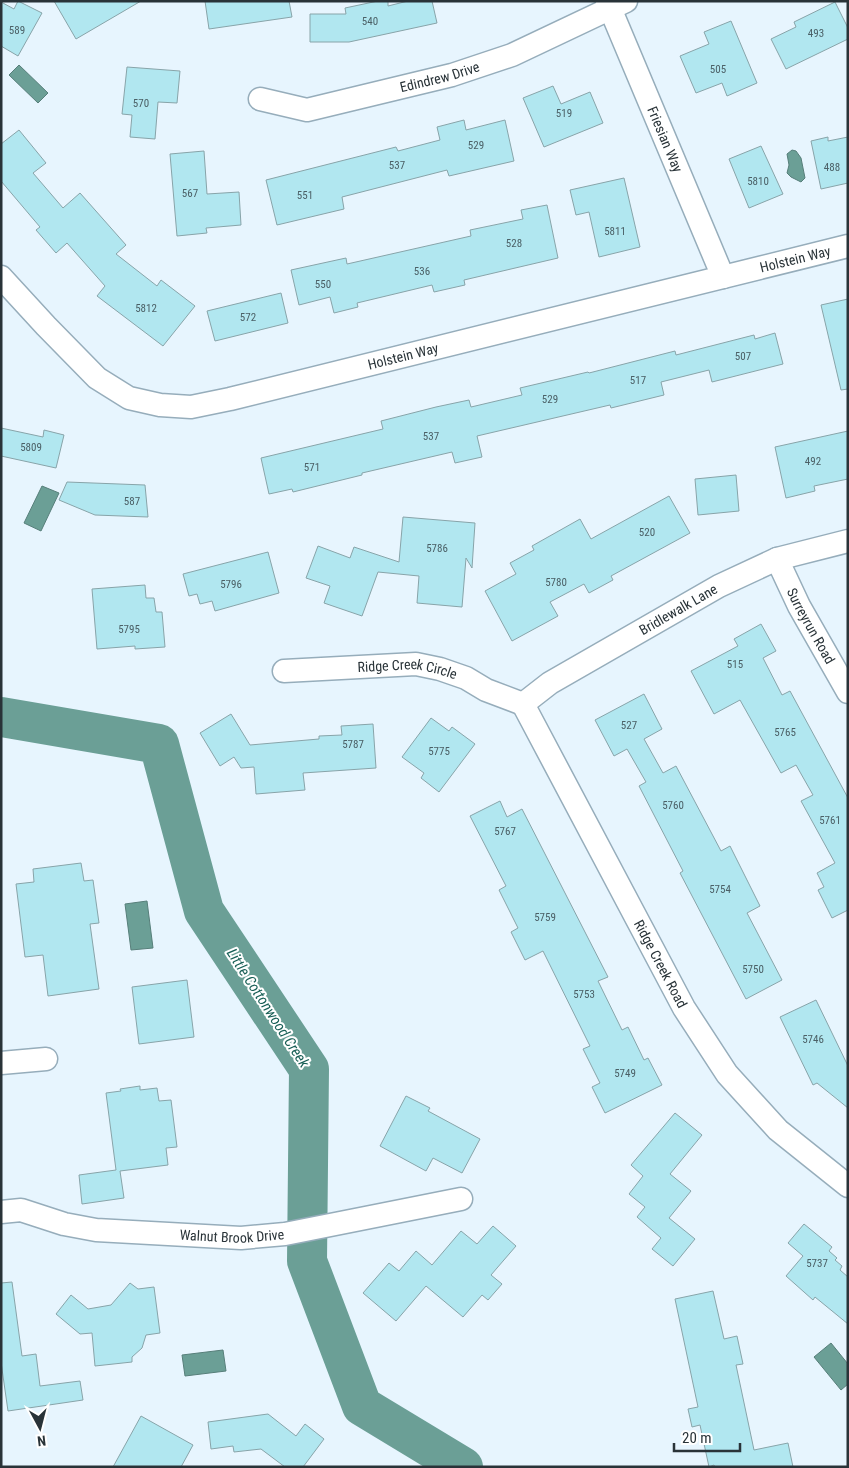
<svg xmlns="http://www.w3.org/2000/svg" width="849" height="1468" font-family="'Roboto Condensed',sans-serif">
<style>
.water{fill:#6b9f96;stroke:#577f7a}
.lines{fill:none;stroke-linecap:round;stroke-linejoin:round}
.river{stroke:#6b9f96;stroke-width:40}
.building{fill:#b1e7f0;stroke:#88a4a9}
.minor-casing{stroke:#96adbb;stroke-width:25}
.minor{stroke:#fff;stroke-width:22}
.labels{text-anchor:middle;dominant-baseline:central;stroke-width:4;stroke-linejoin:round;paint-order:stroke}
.number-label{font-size:11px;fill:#4b6066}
.street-label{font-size:14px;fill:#293338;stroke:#fff}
.water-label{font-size:15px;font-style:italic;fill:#185f56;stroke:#fff}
</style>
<rect width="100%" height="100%" fill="#e7f5fe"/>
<g class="water">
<polygon points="19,65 48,93 38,103 9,75"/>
<polygon points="792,150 796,151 801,158 805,178 801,182 791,177 787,173 789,165 787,154"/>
<polygon points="42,486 59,493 41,531 24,523"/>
<polygon points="147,901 153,948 131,950 125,904"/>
<polygon points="831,1343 848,1364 848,1384 841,1390 814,1357"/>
<polygon points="223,1350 226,1371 185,1376 182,1355"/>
</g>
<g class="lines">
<polyline class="river" points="1,717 159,744 204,911 309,1069 307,1261 362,1406 463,1467"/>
</g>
<g class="building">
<polygon points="18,1 42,13 18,56 1,46 1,2 14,9"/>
<polygon points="54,1 141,1 76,39"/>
<polygon points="205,1 289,1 292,17 209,29"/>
<polygon points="378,1 388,1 388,6 408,1 432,1 437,23 349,42 310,42 310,14 346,14 345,8"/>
<polygon points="835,2 848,28 848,39 786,69 771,39 796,27 794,22"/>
<polygon points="731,21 757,83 727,96 722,83 696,93 680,56 709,44 704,32"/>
<polygon points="127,67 180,71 177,103 158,102 155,139 130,137 132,115 122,114"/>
<polygon points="553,86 561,104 590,92 603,123 544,147 523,98"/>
<polygon points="464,120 466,130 505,120 514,161 449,176 447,170 342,197 344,209 277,225 266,180 396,147 398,151 440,140 437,127"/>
<polygon points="19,130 46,163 33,173 63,208 80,193 126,245 116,254 157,286 161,280 195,306 163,346 97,296 105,286 67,243 56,253 36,230 40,227 1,181 1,144"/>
<polygon points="828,137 828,141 848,137 848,183 821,189 811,141"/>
<polygon points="761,146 783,194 749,208 729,159"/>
<polygon points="204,151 207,194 239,192 241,225 206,228 207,233 177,236 170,154"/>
<polygon points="624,178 640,247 599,257 589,212 576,215 570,190"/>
<polygon points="547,205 558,258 464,280 465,285 434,292 432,285 357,303 358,307 334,313 330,297 299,305 291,270 346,258 347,264 471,236 470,230 523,219 521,210"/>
<polygon points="281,293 288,323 215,341 207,311"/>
<polygon points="848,299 848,389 841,390 821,305"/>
<polygon points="775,333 783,364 712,382 709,370 661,382 664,395 611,408 610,405 477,436 482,457 455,463 452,452 362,473 362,475 293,492 292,489 269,494 261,458 383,429 381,421 436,407 469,400 471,407 522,395 520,388 588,372 589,373 675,351 676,355 754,335 755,339"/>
<polygon points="1,428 43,437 44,430 64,435 56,468 1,456"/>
<polygon points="848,431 848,479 814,486 815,491 786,498 775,447"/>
<polygon points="736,475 739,511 698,515 695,479"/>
<polygon points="67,482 145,485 148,517 95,515 59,500"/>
<polygon points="669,496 690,533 611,576 613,580 589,593 584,584 550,602 558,616 512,641 485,591 516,574 510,563 534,550 532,546 580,519 591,539"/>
<polygon points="403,517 475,523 472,568 466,558 462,607 417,603 419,576 378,572 362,616 324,603 330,586 306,578 318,546 350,558 354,547 399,562"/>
<polygon points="268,552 279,593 215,611 212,601 200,604 197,594 189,596 183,574"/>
<polygon points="145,585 146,598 154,598 156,612 162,612 165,647 135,649 135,646 97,649 92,589"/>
<polygon points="761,624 776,651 763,658 782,695 790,691 848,798 848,910 832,918 818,890 824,887 817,873 835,863 801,801 813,795 796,765 781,773 740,700 714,714 691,671 738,646 734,639"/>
<polygon points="644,694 662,729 644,739 663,773 676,766 721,851 730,846 760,906 747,913 782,980 746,999 680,873 683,871 639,786 646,782 627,749 614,756 595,720"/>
<polygon points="231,714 250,745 319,739 319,736 342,735 341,726 373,724 376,768 303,773 305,790 256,794 254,767 241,768 234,757 220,766 200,733"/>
<polygon points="431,718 449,731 452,727 475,744 439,792 421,778 424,773 402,757"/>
<polygon points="500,801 507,817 522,809 608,977 598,981 622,1030 628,1027 644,1060 648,1058 662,1085 605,1113 592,1087 600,1083 583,1049 590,1046 543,951 525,960 511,932 518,928 499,890 506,886 470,816"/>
<polygon points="81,863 84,881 93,880 99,923 90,924 99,989 48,996 43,955 25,957 16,884 34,882 33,869"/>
<polygon points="187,980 194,1037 139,1044 132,987"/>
<polygon points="816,1000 848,1066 848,1108 817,1083 813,1085 780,1017"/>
<polygon points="140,1086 140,1090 157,1088 159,1101 171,1100 177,1147 166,1148 168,1165 120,1171 124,1198 82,1204 79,1175 116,1170 106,1093 121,1091 120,1089"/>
<polygon points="406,1096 430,1108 428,1111 480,1139 462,1173 433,1158 426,1171 380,1146"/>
<polygon points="675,1113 702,1135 670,1174 691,1191 669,1218 695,1239 673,1266 652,1249 661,1238 637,1217 645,1207 629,1194 643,1176 631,1165"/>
<polygon points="804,1224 832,1247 829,1251 837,1258 835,1260 842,1266 840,1270 848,1277 848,1324 815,1297 813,1300 786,1276 803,1256 788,1243"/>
<polygon points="493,1226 516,1246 491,1275 502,1284 488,1300 482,1295 463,1317 426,1286 396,1321 363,1293 389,1263 399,1271 416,1251 432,1265 461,1231 477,1244"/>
<polygon points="12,1282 22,1356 36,1354 40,1386 80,1381 83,1400 8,1411 1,1362 1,1283"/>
<polygon points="130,1283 138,1289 154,1287 160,1333 146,1335 142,1348 132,1357 132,1362 95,1366 92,1333 80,1334 56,1314 71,1295 88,1309 111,1305"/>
<polygon points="713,1291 724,1339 737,1336 743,1364 736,1365 754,1450 788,1443 793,1467 715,1467 714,1465 709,1467 700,1425 692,1427 688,1409 698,1407 675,1299"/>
<polygon points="268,1414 296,1436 305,1424 324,1439 303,1467 285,1467 261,1449 234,1452 233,1446 211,1449 208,1422"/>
<polygon points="141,1416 193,1445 181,1467 113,1467"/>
</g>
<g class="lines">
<g class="minor-casing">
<g id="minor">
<path id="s1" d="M607 1 723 277"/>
<path id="s2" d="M260 99 307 110 452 75 512 55 626 1"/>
<path id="s3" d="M1 277 46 326 97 378 129 398 160 405 191 407 230 399 848 246"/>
<path id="s4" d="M777 559 799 606 848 692"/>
<path id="s5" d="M284 671 416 664 440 669 466 678 486 690 523 704"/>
<path id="s6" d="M523 704 684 1008 727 1074 778 1130 848 1186"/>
<path id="s7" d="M523 704 550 683 719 586 777 559 848 541"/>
<polyline points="1,1063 46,1059"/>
<path id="s8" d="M1 1212 21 1210 64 1224 96 1230 241 1238 285 1234 461 1199"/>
</g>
</g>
<use href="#minor" class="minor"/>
</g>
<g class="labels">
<g class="number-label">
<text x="370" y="21">540</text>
<text x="17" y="30">589</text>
<text x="816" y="33">493</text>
<text x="718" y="69">505</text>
<text x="141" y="103">570</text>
<text x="564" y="113">519</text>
<text x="476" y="145">529</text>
<text x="397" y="165">537</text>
<text x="832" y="167">488</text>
<text x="758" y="181">5810</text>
<text x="190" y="193">567</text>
<text x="305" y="195">551</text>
<text x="615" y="231">5811</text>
<text x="514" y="243">528</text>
<text x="422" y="271">536</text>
<text x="323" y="284">550</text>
<text x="146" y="308">5812</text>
<text x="248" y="317">572</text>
<text x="743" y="356">507</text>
<text x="638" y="380">517</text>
<text x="550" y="399">529</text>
<text x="431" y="436">537</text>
<text x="31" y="447">5809</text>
<text x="813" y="461">492</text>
<text x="312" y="467">571</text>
<text x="132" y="501">587</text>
<text x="647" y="532">520</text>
<text x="437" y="548">5786</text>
<text x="556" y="582">5780</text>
<text x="231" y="584">5796</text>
<text x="129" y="629">5795</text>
<text x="735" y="664">515</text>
<text x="629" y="725">527</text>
<text x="785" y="732">5765</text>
<text x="353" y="744">5787</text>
<text x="439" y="751">5775</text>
<text x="673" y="805">5760</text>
<text x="830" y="820">5761</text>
<text x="505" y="831">5767</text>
<text x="720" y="889">5754</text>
<text x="545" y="917">5759</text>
<text x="753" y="969">5750</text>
<text x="584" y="994">5753</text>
<text x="813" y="1039">5746</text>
<text x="625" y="1073">5749</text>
<text x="817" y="1263">5737</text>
</g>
<g class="street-label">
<text stroke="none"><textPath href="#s2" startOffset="185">Edindrew Drive</textPath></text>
<text stroke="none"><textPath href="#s1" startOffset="150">Friesian Way</textPath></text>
<text stroke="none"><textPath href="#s3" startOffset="862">Holstein Way</textPath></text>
<text stroke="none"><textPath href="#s3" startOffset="458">Holstein Way</textPath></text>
<text stroke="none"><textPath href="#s7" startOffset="182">Bridlewalk Lane</textPath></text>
<text stroke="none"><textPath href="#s4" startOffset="75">Surreyrun Road</textPath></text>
<text stroke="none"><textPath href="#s5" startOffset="124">Ridge Creek Circle</textPath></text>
<text stroke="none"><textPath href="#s6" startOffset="294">Ridge Creek Road</textPath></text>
<text stroke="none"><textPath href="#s8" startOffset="234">Walnut Brook Drive</textPath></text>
</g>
<g class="water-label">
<text transform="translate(268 1008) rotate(57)">Little Cottonwood Creek</text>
</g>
</g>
<rect width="849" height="1468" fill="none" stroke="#293338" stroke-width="5"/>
<g transform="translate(40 1428) rotate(173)" stroke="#ffffff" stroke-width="4" paint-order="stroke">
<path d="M0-4L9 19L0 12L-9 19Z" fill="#293338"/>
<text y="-8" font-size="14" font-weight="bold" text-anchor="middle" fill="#293338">N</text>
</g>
<path d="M674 1443v8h66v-8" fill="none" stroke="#293338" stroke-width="2.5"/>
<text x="682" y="1443" font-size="15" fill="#293338" stroke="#ffffff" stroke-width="4" paint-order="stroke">20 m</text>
</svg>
